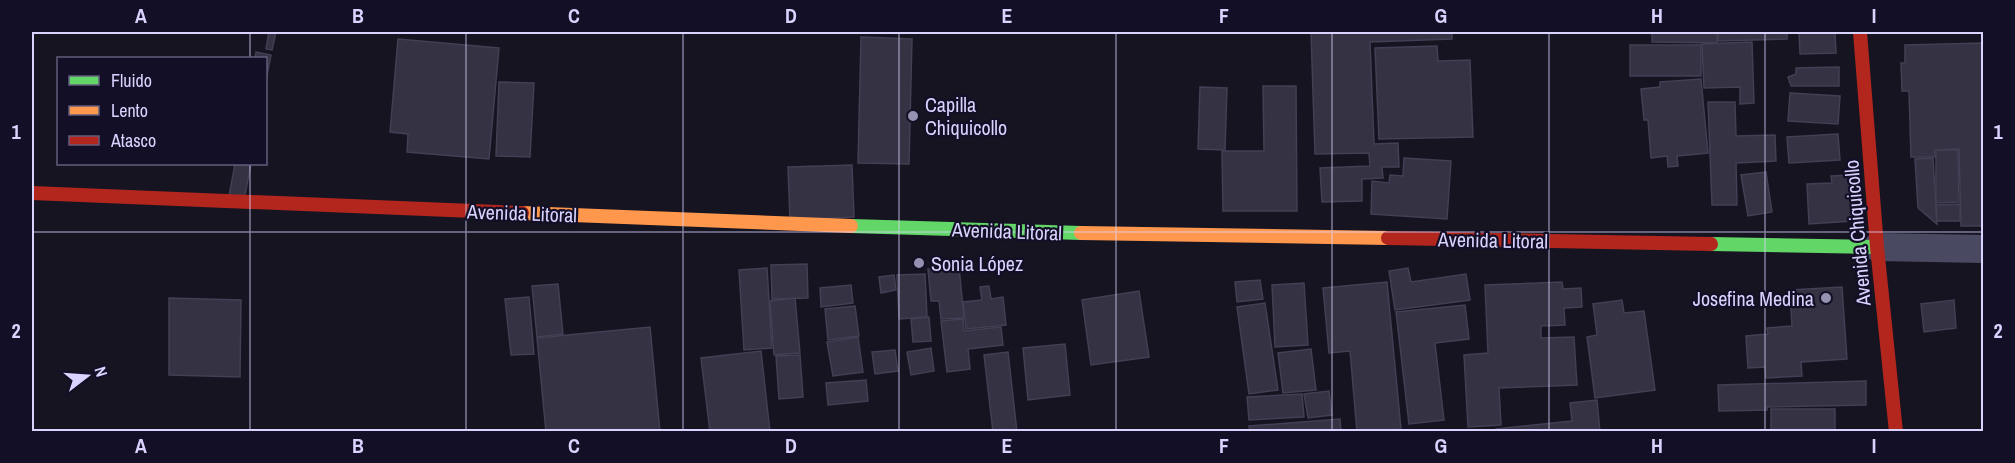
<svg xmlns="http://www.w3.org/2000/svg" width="2015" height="463" font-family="'Archivo Narrow',sans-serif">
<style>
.building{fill:#343243;stroke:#433f54;stroke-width:1.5}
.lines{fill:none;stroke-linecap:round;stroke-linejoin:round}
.street{stroke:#4a4962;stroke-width:28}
.fast{stroke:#63d668;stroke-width:14}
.slow{stroke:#ff974d;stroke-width:14}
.jam{stroke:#b3261e;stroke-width:14}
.grid{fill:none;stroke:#d9d4ff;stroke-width:1.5;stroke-opacity:0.55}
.poi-dot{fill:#9591b1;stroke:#130f26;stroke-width:2}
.labels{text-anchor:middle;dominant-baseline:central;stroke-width:4.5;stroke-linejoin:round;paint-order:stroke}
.poi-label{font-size:20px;fill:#d9d4ff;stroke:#130f26;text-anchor:start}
.street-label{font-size:20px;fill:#d9d4ff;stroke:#130f26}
.neatline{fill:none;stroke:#d9d4ff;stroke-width:2}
.grid-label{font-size:20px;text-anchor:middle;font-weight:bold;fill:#d9d4ff}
</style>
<rect width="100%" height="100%" fill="#161421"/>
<g class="building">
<polygon points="269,32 276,32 272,50 266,49"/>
<polygon points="1311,32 1452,32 1452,39 1370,42 1374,144 1398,143 1399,167 1382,167 1383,178 1362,179 1362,201 1322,202 1320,168 1370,166 1369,153 1315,154"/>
<polygon points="1652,32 1717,32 1717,43 1652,42"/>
<polygon points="1718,32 1787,32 1787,39 1718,41"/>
<polygon points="1799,32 1835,32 1836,53 1800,54"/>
<polygon points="861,37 912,39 909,164 858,163"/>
<polygon points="398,39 499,48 489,159 407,152 408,134 390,132"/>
<polygon points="1752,42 1754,103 1740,104 1740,87 1704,88 1702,44"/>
<polygon points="1984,43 1984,226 1961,226 1959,149 1935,150 1935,157 1911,157 1909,91 1902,91 1901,63 1905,63 1905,45"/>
<rect x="1630" y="45" width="71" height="31"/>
<polygon points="1437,46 1438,61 1470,60 1473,137 1379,139 1375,48"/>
<polygon points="256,52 271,55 266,80 266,58 255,58"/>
<polygon points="1839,67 1839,86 1791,86 1788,77 1796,74 1796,68"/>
<polygon points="1701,79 1708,153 1677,156 1678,166 1668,167 1667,156 1651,158 1648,120 1644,120 1641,89 1660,87 1660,82"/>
<polygon points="499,82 534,83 530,157 496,156"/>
<polygon points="1263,86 1296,86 1297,211 1223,211 1222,151 1264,151"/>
<polygon points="1200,87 1227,88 1225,150 1198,149"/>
<polygon points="1790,93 1840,96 1838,124 1788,121"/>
<polygon points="1708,102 1735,102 1736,136 1775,135 1776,161 1736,163 1737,205 1712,205"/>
<polygon points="1838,134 1840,160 1789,163 1787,137"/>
<polygon points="1936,150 1958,150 1959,202 1936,203"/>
<polygon points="1404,158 1451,161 1447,219 1371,214 1372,181 1389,183 1390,175 1403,176"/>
<polygon points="1933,158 1937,224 1918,208 1915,159"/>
<polygon points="235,164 251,164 244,200 229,196"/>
<polygon points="852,165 854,217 790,220 788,167"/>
<polygon points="1766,172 1772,212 1748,216 1741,175"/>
<polygon points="1850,175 1853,221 1809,224 1807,184 1832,183 1831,176"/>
<polygon points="1960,204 1960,221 1937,221 1936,205"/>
<polygon points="807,264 808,298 772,299 771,265"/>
<polygon points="959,267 964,318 941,319 939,301 931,301 928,269"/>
<polygon points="767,268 772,348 744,350 739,270"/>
<polygon points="1408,268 1411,282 1466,274 1470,300 1395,310 1389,271"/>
<polygon points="925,274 927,317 899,319 897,275"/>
<polygon points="894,275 896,290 881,293 879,277"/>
<polygon points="1260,280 1263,299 1237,302 1235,282"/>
<polygon points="1387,282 1401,429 1357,432 1350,351 1329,353 1323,288"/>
<polygon points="1562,282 1563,289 1581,288 1582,307 1564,308 1565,325 1541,326 1541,338 1574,337 1577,385 1499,388 1501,425 1468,427 1464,355 1488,353 1485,285"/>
<polygon points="1304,283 1308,345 1275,347 1272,285"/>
<polygon points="558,284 563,334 537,337 532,286"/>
<polygon points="851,285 853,303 821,307 820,288"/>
<polygon points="989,286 991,299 1003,297 1006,325 966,329 963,302 982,300 980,287"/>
<polygon points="1842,287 1847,359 1801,362 1802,376 1766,378 1765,367 1748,368 1746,336 1768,334 1767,328 1792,326 1790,290"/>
<polygon points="1139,291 1149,357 1091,365 1082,300"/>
<polygon points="529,297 534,354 511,355 505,299"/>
<polygon points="169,298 241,300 240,377 169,375"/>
<polygon points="795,298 800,353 774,355 770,301"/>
<polygon points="1622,300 1624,313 1644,311 1655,390 1595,398 1587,337 1597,335 1593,304"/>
<polygon points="1954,300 1956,328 1924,332 1921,304"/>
<polygon points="1265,303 1278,390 1249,394 1237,307"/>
<polygon points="1465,305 1469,339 1435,343 1444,420 1409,424 1396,312"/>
<polygon points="855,306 859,336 828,340 825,309"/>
<polygon points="929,317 931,341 913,342 911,319"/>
<polygon points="963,319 964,331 1001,327 1003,345 968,349 970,369 947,372 941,321"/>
<polygon points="650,327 660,432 546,432 537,338"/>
<polygon points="858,337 863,372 833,376 827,342"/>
<polygon points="1065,344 1070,395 1028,400 1023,348"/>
<polygon points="931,348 934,371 911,375 907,352"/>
<polygon points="1311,349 1316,390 1283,393 1278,353"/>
<polygon points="895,350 898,371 875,374 872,352"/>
<polygon points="761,351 770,432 710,432 701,358"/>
<polygon points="1008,352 1017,432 993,432 984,355"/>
<polygon points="800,355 803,397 779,399 776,356"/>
<polygon points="866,380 868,401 828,405 826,383"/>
<polygon points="1866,381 1866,405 1767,407 1767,410 1719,411 1718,385"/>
<polygon points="1329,391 1332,415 1308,418 1304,394"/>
<polygon points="1302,394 1304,417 1249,420 1247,397"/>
<polygon points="1597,400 1600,432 1496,432 1496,429 1572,421 1570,403"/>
<rect x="1771" y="409" width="64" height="23"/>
<polygon points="1340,419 1341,432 1250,432 1249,426"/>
</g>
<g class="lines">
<polyline class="street" points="1877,247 1984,249"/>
<g class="fast">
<polyline points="851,226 1081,233"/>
<polyline points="1711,244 1877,247"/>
</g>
<g class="slow">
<polyline points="522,213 851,226"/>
<polyline points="1081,233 1388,238"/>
</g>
<g class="jam">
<polyline points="1860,32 1877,247 1896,432"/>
<polyline points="32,193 522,213"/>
<polyline points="1388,238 1711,244"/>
</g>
</g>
<path class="grid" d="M250 32V58M466 32V432M683 32V432M899 32V432M1116 32V432M1332 32V432M1549 32V432M1765 32V432M250 164V432M32 232H1984"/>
<g class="poi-dot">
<circle cx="913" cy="116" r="6"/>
<circle cx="919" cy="263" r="6"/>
<circle cx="1826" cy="298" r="6"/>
</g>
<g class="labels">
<g class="poi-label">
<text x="925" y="104">Capilla<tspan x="925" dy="23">Chiquicollo</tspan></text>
<text x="931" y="263">Sonia López</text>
<text x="1814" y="298" text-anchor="end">Josefina Medina</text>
</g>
<g class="street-label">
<text transform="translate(522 213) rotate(2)">Avenida Litoral</text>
<text transform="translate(1007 231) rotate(2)">Avenida Litoral</text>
<text transform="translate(1857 233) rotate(-95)">Avenida Chiquicollo</text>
<text transform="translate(1493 240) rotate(1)">Avenida Litoral</text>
</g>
</g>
<rect width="2015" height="463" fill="none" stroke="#130f26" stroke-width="66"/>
<rect x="57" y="57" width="210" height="108" fill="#130f26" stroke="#625e7d" stroke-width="1.5"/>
<rect x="69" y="76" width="30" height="9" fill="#63d668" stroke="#625e7d" stroke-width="1.5"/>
<text x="111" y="87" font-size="18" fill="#d9d4ff">Fluido</text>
<rect x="69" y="106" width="30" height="9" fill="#ff974d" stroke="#625e7d" stroke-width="1.5"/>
<text x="111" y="117" font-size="18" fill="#d9d4ff">Lento</text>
<rect x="69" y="136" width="30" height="9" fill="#b3261e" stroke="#625e7d" stroke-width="1.5"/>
<text x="111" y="147" font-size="18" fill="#d9d4ff">Atasco</text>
<g transform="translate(87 376) rotate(73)" stroke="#130f26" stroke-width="4.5" paint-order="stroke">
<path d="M0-4.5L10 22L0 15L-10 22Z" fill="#d9d4ff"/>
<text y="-9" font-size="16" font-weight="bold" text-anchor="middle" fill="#d9d4ff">N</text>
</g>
<rect x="33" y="33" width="1949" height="397" class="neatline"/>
<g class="grid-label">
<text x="141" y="23">A</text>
<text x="358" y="23">B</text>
<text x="574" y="23">C</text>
<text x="791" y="23">D</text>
<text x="1007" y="23">E</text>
<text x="1224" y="23">F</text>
<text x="1441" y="23">G</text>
<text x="1657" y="23">H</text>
<text x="1874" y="23">I</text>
<text x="16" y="139">1</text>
<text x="1998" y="139">1</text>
<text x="16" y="338">2</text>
<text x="1998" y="338">2</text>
<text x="141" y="453">A</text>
<text x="358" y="453">B</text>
<text x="574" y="453">C</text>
<text x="791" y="453">D</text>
<text x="1007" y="453">E</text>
<text x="1224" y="453">F</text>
<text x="1441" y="453">G</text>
<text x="1657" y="453">H</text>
<text x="1874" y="453">I</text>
</g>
</svg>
